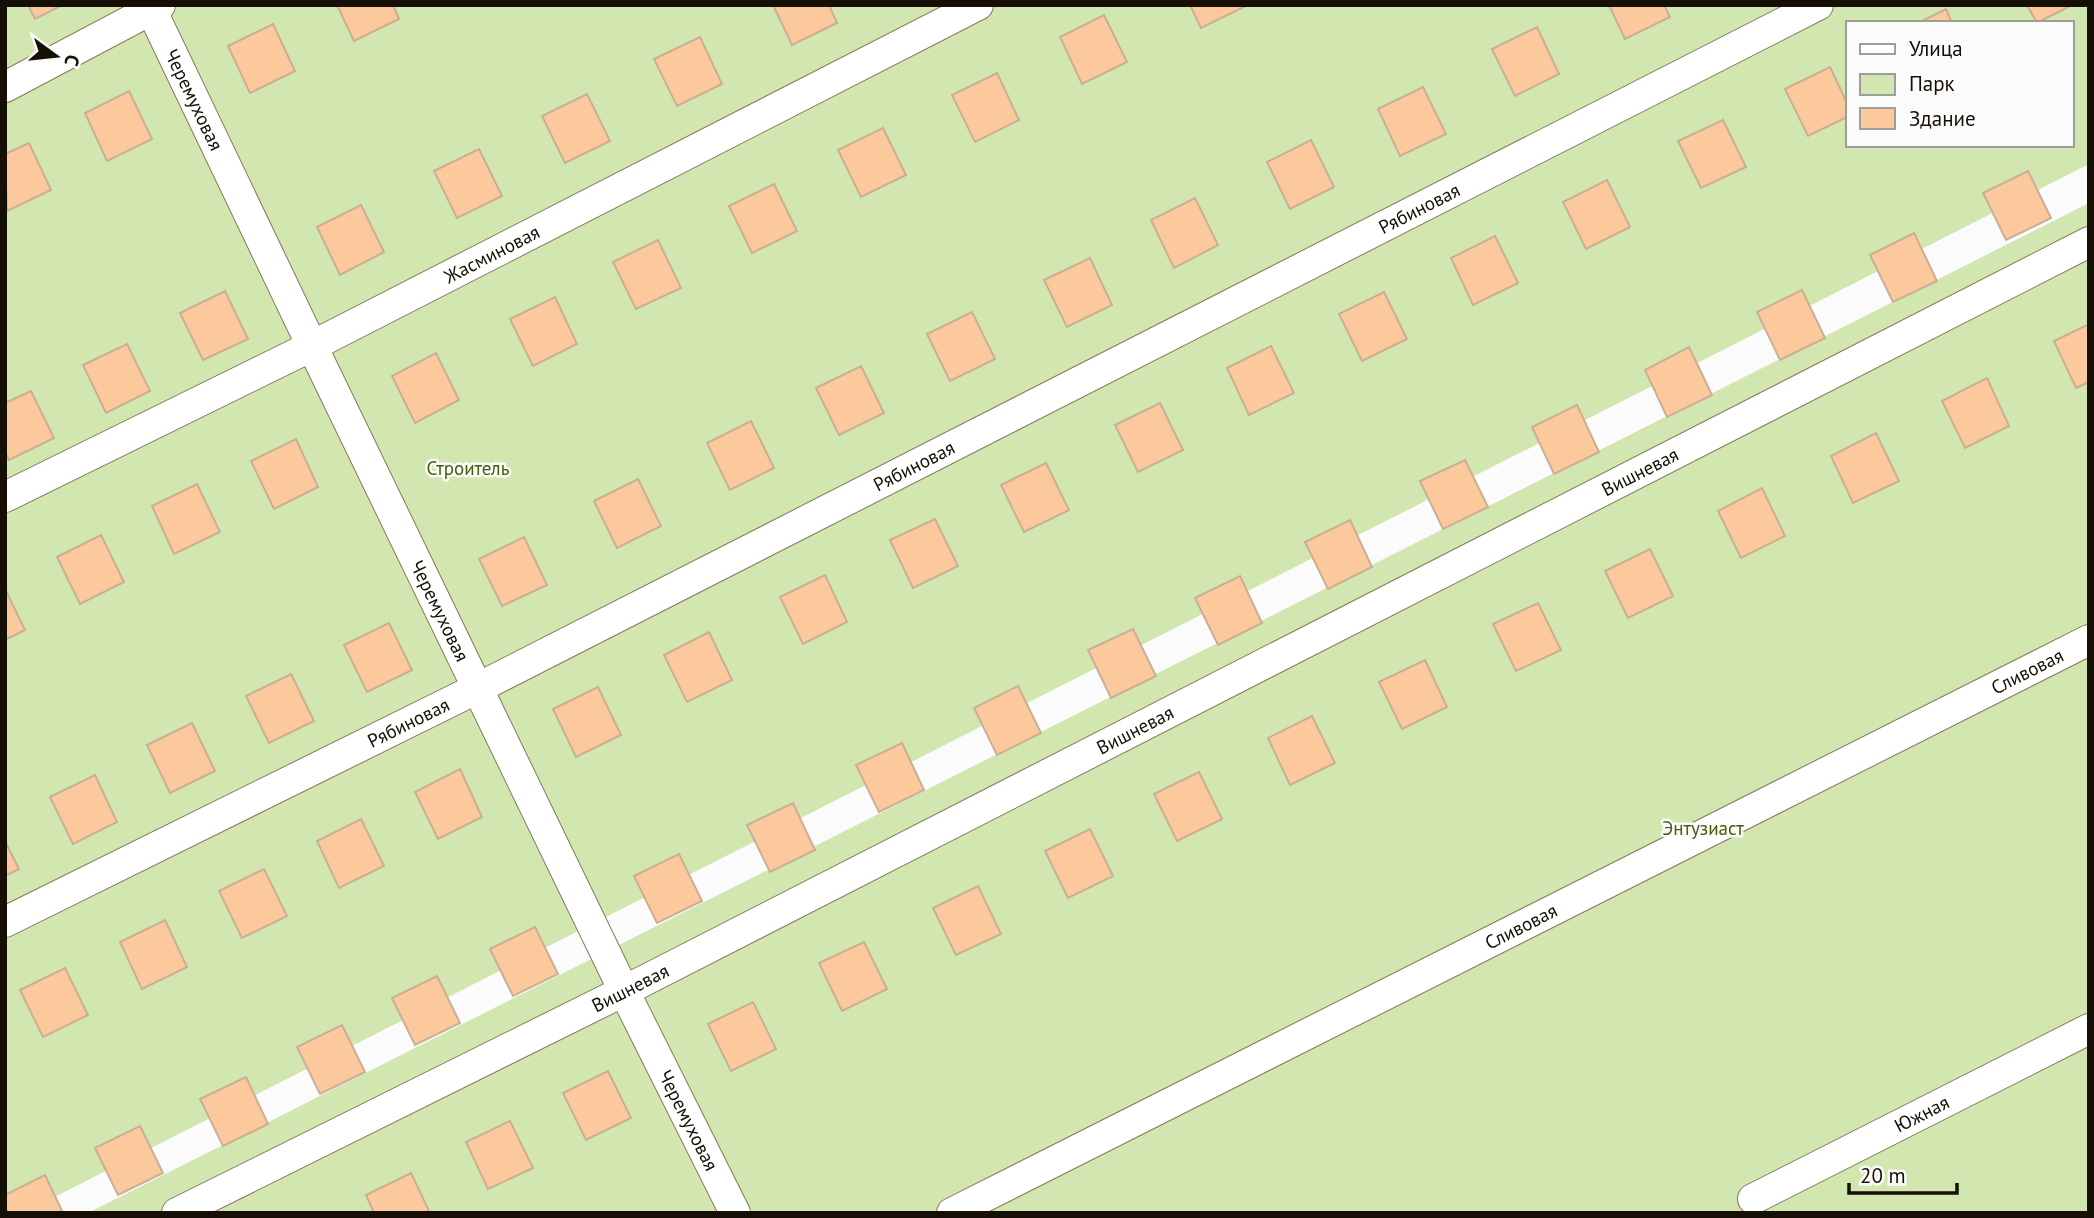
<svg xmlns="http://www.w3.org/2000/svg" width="2094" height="1218" font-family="'PT Sans',sans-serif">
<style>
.green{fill:#d2e6b0;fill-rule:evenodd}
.building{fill:#fcc99d;stroke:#caae96;stroke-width:2}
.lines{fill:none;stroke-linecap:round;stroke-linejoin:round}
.street-casing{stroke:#8b775c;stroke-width:32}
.street{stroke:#fff;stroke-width:30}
.labels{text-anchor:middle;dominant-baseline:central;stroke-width:5;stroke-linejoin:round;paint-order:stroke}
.street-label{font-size:19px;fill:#160f05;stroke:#fbfbfb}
.park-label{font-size:19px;fill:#475d0b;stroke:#fbfbfb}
</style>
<rect width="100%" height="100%" fill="#fbfbfb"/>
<g class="green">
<path d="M5 5H2089V164L23 1213H5ZM1847 23H2071V145H1847Z"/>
<polygon points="2089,203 2089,1213 88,1213"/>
</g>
<g class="building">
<polygon points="28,5 62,5 35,19"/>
<polygon points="337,5 393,5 399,19 354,41"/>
<polygon points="773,5 829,5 837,23 792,45"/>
<polygon points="1190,5 1246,5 1246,6 1201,28"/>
<polygon points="1609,5 1664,5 1670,17 1625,39"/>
<polygon points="2027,5 2072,5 2037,23"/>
<polygon points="1946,9 1952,23 1918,23"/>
<polygon points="1104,15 1127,62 1082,84 1060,37"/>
<polygon points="273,24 295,71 250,93 228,46"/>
<polygon points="1537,27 1559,74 1515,96 1492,49"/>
<polygon points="700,37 722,84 677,106 654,59"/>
<polygon points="1830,67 1847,103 1847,117 1808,136 1785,89"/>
<polygon points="997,73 1019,120 975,142 952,95"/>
<polygon points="1423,87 1446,134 1400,156 1378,109"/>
<polygon points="129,91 152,139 107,161 85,113"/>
<polygon points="587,94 610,141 565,163 542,116"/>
<polygon points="1723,120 1746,167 1701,188 1678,141"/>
<polygon points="883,128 906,175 861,197 838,150"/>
<polygon points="1311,140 1334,187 1290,209 1267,162"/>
<polygon points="29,143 51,190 7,211 5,154"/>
<polygon points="479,149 502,196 457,218 434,171"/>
<polygon points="2028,171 2051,218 2006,240 1983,193"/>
<polygon points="1607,180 1630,227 1586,249 1563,202"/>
<polygon points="774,184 797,231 752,253 729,206"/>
<polygon points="1195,198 1218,245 1174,268 1151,220"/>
<polygon points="361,205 384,252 340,275 317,227"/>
<polygon points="1914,233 1937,281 1893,302 1870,255"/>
<polygon points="1495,236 1518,283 1473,305 1451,258"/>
<polygon points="658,240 681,288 636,309 613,262"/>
<polygon points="1090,258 1112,305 1067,327 1044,280"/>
<polygon points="1802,290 1825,338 1780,360 1757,312"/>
<polygon points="225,291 248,339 203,360 180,313"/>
<polygon points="1384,292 1407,339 1362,361 1339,314"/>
<polygon points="555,297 577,344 533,366 510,319"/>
<polygon points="972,312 995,359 950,381 927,334"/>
<polygon points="2089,324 2089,382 2076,388 2054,341"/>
<polygon points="127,344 150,391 106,413 83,365"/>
<polygon points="1271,346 1294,393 1249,415 1227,368"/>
<polygon points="1689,347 1712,395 1667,417 1645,370"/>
<polygon points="436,353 459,400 415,423 392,376"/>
<polygon points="861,366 884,413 839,435 816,388"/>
<polygon points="1987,378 2009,426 1965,448 1942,401"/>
<polygon points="31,391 54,438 9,460 5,452 5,403"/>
<polygon points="1160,403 1183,450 1138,472 1115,425"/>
<polygon points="1577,405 1599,452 1554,474 1532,427"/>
<polygon points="751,421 774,468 730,490 707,443"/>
<polygon points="1876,433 1899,481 1853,503 1831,456"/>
<polygon points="296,439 318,487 274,509 251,461"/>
<polygon points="1465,460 1488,507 1443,529 1420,481"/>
<polygon points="1046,463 1069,510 1024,532 1001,485"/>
<polygon points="638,479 661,526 617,548 594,501"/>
<polygon points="197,484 220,532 174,554 152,506"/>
<polygon points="1762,488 1785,536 1741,558 1718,511"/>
<polygon points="935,519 958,566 913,588 890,540"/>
<polygon points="1350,520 1372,567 1328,589 1305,542"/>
<polygon points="101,535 124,582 80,604 57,557"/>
<polygon points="524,537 547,585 502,606 479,559"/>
<polygon points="1650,549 1673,596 1628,618 1605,571"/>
<polygon points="825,575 847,622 803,644 780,597"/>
<polygon points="1240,576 1262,623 1218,645 1195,598"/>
<polygon points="5,589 25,630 5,640"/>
<polygon points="1538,603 1561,650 1516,671 1493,624"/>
<polygon points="389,623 412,670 367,692 344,645"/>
<polygon points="1133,629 1156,676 1111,698 1088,650"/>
<polygon points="709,632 732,680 687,702 664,655"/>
<polygon points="1425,660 1447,707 1402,729 1379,682"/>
<polygon points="291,674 314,721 269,743 246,696"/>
<polygon points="1018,686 1041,733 997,755 974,708"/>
<polygon points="598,687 621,735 576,757 553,709"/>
<polygon points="1312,716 1335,763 1290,785 1268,738"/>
<polygon points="192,723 215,771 170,793 147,745"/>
<polygon points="902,743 924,790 879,812 856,765"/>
<polygon points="460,769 482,817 438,839 415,792"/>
<polygon points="1199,772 1222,819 1177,841 1154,794"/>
<polygon points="95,775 117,822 73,844 50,797"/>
<polygon points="793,803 815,850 770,872 747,825"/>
<polygon points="361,819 384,866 339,888 317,841"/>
<polygon points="1090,829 1113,876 1068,898 1045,851"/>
<polygon points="5,841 19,869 5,876"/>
<polygon points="679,854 702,901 657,923 634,876"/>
<polygon points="264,869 287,916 242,938 219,891"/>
<polygon points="978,886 1001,934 956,955 933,908"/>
<polygon points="165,920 187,967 142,989 120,942"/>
<polygon points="535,927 558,974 513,996 490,949"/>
<polygon points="864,942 887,989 842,1011 819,963"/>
<polygon points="65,968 88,1015 43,1037 20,990"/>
<polygon points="437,976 460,1023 415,1045 392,998"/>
<polygon points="753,1002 776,1049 731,1071 708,1024"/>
<polygon points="342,1025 365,1072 320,1094 297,1047"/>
<polygon points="608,1071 631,1118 586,1140 563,1093"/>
<polygon points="246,1077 268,1124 223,1146 200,1099"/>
<polygon points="510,1121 533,1168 488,1189 466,1142"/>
<polygon points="140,1126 163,1173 118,1195 95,1148"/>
<polygon points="411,1173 430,1213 374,1213 366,1195"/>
<polygon points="45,1175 63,1213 8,1213 5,1207 5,1195"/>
</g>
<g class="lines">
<g class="street-casing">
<g id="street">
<path id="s1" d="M149 5 312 346 624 991 735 1213"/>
<polyline points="5,87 160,5"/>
<path id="s2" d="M5 497 312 346 978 5"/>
<path id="s3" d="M5 922 478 688 1818 5"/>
<path id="s4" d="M1753 1199 2089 1029"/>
<path id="s5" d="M177 1213 624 991 2089 242"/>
<path id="s6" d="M952 1213 2089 640"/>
</g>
</g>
<use href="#street" class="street"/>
</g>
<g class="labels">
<g class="street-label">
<text stroke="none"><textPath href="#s1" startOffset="105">Черемуховая</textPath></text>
<text stroke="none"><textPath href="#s3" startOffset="1584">Рябиновая</textPath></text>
<text stroke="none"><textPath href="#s2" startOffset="544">Жасминовая</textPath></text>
<text stroke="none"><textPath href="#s3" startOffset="1017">Рябиновая</textPath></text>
<text stroke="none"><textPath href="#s5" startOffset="1640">Вишневая</textPath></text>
<text stroke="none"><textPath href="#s1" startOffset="672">Черемуховая</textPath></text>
<text stroke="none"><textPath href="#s6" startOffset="1204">Сливовая</textPath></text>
<text stroke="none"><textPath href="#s3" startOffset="450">Рябиновая</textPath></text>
<text stroke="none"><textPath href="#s5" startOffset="1073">Вишневая</textPath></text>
<text stroke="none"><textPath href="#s6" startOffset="637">Сливовая</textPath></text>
<text stroke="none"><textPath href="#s5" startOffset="506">Вишневая</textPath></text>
<text stroke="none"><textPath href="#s4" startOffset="189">Южная</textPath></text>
<text stroke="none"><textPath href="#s1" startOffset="1239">Черемуховая</textPath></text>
</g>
<g class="park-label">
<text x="468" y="468">Строитель</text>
<text x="1703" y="828">Энтузиаст</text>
</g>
</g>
<rect width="2094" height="1218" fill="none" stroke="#160f05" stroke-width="14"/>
<rect x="1846" y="21" width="228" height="126" fill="#fbfbfb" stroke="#9f9d99" stroke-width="2"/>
<rect x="1860" y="44" width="35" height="10" fill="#ffffff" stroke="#9f9d99" stroke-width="2"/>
<text x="1909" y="56" font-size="21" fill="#160f05">Улица</text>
<rect x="1860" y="74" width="35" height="21" fill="#d2e6b0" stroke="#9f9d99" stroke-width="2"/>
<text x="1909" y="91" font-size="21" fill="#160f05">Парк</text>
<rect x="1860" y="108" width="35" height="21" fill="#fcc99d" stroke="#9f9d99" stroke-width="2"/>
<text x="1909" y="126" font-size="21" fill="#160f05">Здание</text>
<g transform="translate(56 56) rotate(105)" stroke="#fbfbfb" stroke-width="5" paint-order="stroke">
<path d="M0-5L12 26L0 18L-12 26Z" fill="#160f05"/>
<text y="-10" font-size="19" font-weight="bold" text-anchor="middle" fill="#160f05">С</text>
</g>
<path d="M1849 1183v10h108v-10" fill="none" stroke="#160f05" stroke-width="3.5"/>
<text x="1860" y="1183" font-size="21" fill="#160f05" stroke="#fbfbfb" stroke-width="5" paint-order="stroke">20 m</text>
</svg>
